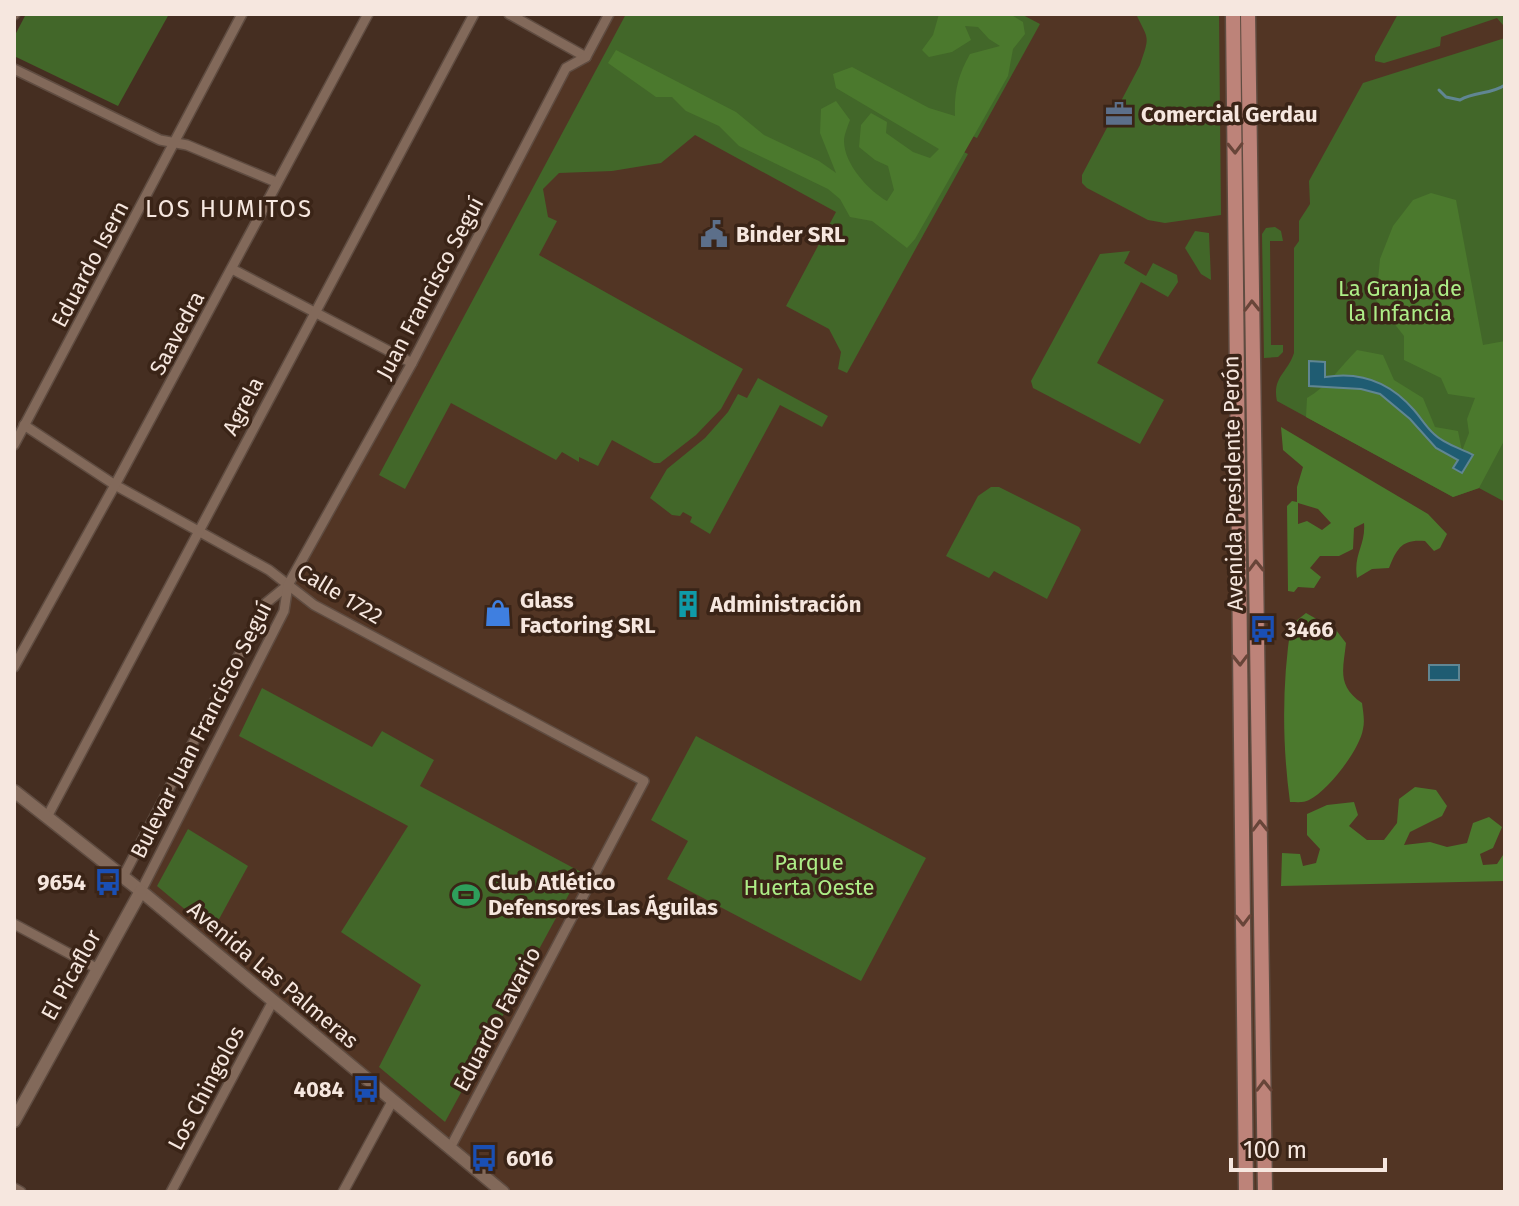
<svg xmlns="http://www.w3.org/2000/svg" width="1519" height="1206" font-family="'Fira Sans',sans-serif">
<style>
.built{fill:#523524}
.green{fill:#426729}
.forest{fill:#4b792d;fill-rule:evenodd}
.water{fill:#1f5c72;stroke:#608693;stroke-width:2}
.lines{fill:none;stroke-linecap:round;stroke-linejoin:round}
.stream{stroke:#608693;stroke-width:3}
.street-casing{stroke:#5f4c41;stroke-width:12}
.secondary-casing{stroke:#5f4c41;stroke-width:15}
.primary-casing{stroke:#5f4c41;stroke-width:17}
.street{stroke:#82695a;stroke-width:9}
.secondary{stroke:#82695a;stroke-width:12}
.primary{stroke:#bd8379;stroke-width:14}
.oneway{stroke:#684539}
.labels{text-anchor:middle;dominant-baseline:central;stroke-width:7;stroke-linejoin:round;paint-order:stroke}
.poi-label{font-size:22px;font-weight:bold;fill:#f6e7df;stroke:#3a2417;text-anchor:start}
.street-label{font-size:22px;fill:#f6e7df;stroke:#3a2417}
.park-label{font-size:22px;fill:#aded87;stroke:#3a2417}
.neighbourhood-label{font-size:24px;letter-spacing:2px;fill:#f6e7df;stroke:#3a2417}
</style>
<rect width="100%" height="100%" fill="#452e21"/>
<polygon class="built" points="609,14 1505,14 1505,1192 503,1192 141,891 284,611 288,585 566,68 586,57"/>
<g class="green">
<polygon points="26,14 169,14 118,106 14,56 14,37"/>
<polygon points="626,14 1021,14 1040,24 977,138 924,114 915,129 968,154 847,373 838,369 841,352 829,329 786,306 836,212 695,135 661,163 612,171 559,173 543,189 548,217 557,221 539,255 743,369 721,409 696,435 660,463 654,463 612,440 598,466 579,457 579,462 562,452 556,460 451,403 405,489 379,475"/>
<path d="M1136 14H1219L1221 215 1165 223 1148 220 1087 188 1082 183V175L1140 65C1150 35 1149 41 1136 14Z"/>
<polygon points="1398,14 1505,14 1505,24 1503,25 1497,18 1441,37 1440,46 1384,63 1375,61 1375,56"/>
<path d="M1505 38V502L1479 488 1453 497 1277 401C1272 377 1287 374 1294 353V248L1299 241V221L1310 204 1309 181 1363 83Z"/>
<polygon points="1275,227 1281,231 1283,241 1270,241 1271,345 1283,345 1283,352 1278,357 1264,358 1262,234 1266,228"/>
<polygon points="1195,231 1209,233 1211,280 1201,274 1185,248"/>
<polygon points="1130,251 1124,263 1146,276 1153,263 1177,275 1178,282 1168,297 1141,282 1097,363 1164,400 1140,444 1033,388 1031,381 1100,254"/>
<polygon points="758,378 828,416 822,427 780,405 710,534 690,522 692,517 683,512 680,516 672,515 650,498 667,469 705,438 728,412 738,394 747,398"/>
<polygon points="991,487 999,487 1079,527 1081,530 1047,599 994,571 989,578 946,556 978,496"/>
<polygon points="262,688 372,747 382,731 434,760 420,786 581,872 445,1122 379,1067 421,985 341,932 408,826 239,736"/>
<polygon points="696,736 926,858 861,981 667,879 688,841 651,820"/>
<polygon points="188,829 248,866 212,932 157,886"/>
</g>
<g class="forest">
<path d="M939 14H1010L1023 22 1025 34 1013 49 1008 76 915 239 907 248 872 221 850 217 840 199 828 189 739 146 719 126 686 111 672 97H656L608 63 616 50 736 112 764 135 819 161 836 173 820 133 821 109 836 101 850 120C848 125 845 133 844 139 843 163 868 190 887 201L894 190 888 166 875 160 859 147 861 125 871 113 887 122 886 133 913 152 930 158 939 149 836 88 833 74 852 67 929 108 955 116C954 92 958 75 970 54L1000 46 989 39 978 27 965 26 971 40 952 52 929 57 922 50 933 35Z"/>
<path d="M1431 193 1456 200 1483 345 1505 341V439L1479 488 1453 497 1306 417 1307 398C1328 386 1340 367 1357 350L1383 355 1394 380 1423 398 1435 427 1458 431 1462 451 1469 433 1467 419 1475 398 1448 394 1441 378 1404 360V336L1376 300 1380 259 1393 226 1413 200Z"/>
<path d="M1281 427 1428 514 1447 534 1440 548 1434 551 1425 541C1402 539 1397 548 1389 568L1372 569 1357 578C1353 554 1366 545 1364 523L1354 528 1353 549 1339 556H1320L1310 568 1321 577 1314 588 1298 587 1294 592 1288 591 1287 506 1292 501 1297 502V487L1303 467 1283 450ZM1298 503 1318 509 1331 523 1322 530 1307 521 1298 524Z"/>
<path d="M1306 613 1336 630 1346 643C1343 670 1337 686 1362 703 1363 711 1365 721 1363 729 1360 749 1328 791 1309 800 1304 803 1297 802 1290 802 1282 743 1282 683 1291 625Z"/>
<polygon points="1415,787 1436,790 1447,806 1442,816 1410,832 1404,845 1430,842 1447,847 1467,843 1473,823 1489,817 1502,827 1493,848 1480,854 1483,865 1497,864 1505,852 1505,881 1281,886 1282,853 1300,854 1303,866 1316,863 1320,849 1307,835 1307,814 1327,805 1354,802 1358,815 1349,826 1367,840 1384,840 1397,823 1399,799"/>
</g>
<g class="water">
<path d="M1309 361 1325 362V377C1360 371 1390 382 1414 410 1421 418 1426 427 1434 434 1444 444 1460 448 1473 455L1462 473 1453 468 1458 460 1436 448 1410 419 1380 394 1361 389 1309 386Z"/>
<rect x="1429" y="665" width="30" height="15"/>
</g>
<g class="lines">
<path class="stream" d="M1439 90 1446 97 1460 100C1475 91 1490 95 1505 85"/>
<g class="street-casing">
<g id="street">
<polyline points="509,14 586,57"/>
<polyline points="14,15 15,14"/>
<polyline points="14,69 160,140 187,145 276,182"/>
<polyline points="232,269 412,363"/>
<polyline points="24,425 115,485 269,570 314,605 644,781 450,1148"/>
<polyline points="14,445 242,14"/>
<polyline points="14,667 115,485 368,14"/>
<polyline points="47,817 474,14"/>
<polyline points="123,877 266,603 288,585"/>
<polyline points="141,891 284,611 288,585 412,363 566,68 586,57 609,14"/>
<polyline points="14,924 98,969"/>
<polyline points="14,1188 21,1192"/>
<polyline points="171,1192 273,1001"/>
<polyline points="343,1192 393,1100"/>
</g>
</g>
<g class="secondary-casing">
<g id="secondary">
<polyline points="14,791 141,891 503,1192"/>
<polyline points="14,1121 141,891"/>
</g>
</g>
<g class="primary-casing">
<g id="primary">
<polyline points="1233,14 1246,1192"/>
<polyline points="1248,14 1265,1192"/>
</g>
</g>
<use href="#street" class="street"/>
<use href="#secondary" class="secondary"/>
<use href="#primary" class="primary"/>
</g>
<defs><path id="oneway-chevron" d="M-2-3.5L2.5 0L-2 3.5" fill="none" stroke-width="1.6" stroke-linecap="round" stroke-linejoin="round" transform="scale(2)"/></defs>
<g class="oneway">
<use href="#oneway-chevron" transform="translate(1235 148) rotate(89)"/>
<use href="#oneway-chevron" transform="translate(1252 306) rotate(-91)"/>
<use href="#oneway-chevron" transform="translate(1256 566) rotate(-91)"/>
<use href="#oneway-chevron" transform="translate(1240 660) rotate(89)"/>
<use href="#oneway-chevron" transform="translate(1260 826) rotate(-91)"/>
<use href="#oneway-chevron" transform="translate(1243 920) rotate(89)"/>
<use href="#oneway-chevron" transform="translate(1264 1086) rotate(-91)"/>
</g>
<defs>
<g id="office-bare" transform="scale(2.16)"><path d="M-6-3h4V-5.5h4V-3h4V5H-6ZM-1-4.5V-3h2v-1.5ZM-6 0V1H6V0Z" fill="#5c6f8a" stroke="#3a2417" stroke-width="2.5" paint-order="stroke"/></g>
<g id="civic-bare" transform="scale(2.16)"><path d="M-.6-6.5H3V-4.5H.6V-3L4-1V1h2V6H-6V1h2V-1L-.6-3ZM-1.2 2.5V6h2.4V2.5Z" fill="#5c6f8a" stroke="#3a2417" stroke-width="2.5" paint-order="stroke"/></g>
<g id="building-bare" transform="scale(2.16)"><path d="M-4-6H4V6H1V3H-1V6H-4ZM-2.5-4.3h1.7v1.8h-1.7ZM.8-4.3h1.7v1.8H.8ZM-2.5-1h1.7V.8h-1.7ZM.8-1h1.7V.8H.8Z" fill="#0f9aa8" stroke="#3a2417" stroke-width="2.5" paint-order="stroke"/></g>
<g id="shop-bare" transform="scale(2.16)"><path d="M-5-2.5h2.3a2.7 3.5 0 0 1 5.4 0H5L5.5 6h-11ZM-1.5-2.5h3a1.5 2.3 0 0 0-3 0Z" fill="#3f7fe0" stroke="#3a2417" stroke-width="2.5" paint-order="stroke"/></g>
<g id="bus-bare" transform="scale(2.16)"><path d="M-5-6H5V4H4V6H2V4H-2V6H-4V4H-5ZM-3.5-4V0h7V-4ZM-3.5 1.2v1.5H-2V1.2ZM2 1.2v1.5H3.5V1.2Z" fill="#1a4fb4" stroke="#3a2417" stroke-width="2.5" paint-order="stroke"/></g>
<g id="stadium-bare" transform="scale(2.16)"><path d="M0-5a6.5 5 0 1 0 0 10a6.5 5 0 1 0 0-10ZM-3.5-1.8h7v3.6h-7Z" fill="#2e9e5b" stroke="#3a2417" stroke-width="2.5" paint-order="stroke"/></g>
</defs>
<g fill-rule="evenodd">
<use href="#office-bare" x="1119" y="114"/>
<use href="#civic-bare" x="714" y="234"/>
<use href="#building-bare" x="688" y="604"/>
<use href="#shop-bare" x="498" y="613"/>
<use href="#bus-bare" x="1263" y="629"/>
<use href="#bus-bare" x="108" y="882"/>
<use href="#stadium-bare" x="466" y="895"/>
<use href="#bus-bare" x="366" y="1089"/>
<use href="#bus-bare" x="484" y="1158"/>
</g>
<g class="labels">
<g class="poi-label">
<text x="1141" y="114">Comercial Gerdau</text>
<text x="736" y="234">Binder SRL</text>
<text x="520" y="600">Glass<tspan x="520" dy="25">Factoring SRL</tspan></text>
<text x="710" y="604">Administración</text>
<text x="1285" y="629">3466</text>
<text x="86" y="882" text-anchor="end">9654</text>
<text x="488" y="882">Club Atlético<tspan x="488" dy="25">Defensores Las Águilas</tspan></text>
<text x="344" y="1089" text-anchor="end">4084</text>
<text x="506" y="1158">6016</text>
</g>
<g class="street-label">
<text transform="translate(90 264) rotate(-62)">Eduardo Isern</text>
<text transform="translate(430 288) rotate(-62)">Juan Francisco Seguí</text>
<text transform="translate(177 333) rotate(-62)">Saavedra</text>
<text transform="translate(243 406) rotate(-62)">Agrela</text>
<text transform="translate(1233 483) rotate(-91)">Avenida Presidente Perón</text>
<text transform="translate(340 594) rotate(31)">Calle 1722</text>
<text transform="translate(201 730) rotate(-63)">Bulevar Juan Francisco Seguí</text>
<text transform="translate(71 975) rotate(-61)">El Picaflor</text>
<text transform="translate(273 975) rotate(40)">Avenida Las Palmeras</text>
<text transform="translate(497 1019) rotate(-62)">Eduardo Favario</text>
<text transform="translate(206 1088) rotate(-62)">Los Chingolos</text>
</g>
<g class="park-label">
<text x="1400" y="288">La Granja de<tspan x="1400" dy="25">la Infancia</tspan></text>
<text x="809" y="862">Parque<tspan x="809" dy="25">Huerta Oeste</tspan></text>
</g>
<g class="neighbourhood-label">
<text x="229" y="209">LOS HUMITOS</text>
</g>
</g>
<rect width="1519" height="1206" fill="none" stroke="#f6e7df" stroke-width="32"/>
<path d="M1231 1158v12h154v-12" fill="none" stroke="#f6e7df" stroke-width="4"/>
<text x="1243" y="1158" font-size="24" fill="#f6e7df" stroke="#3a2417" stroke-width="6" paint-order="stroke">100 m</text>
</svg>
